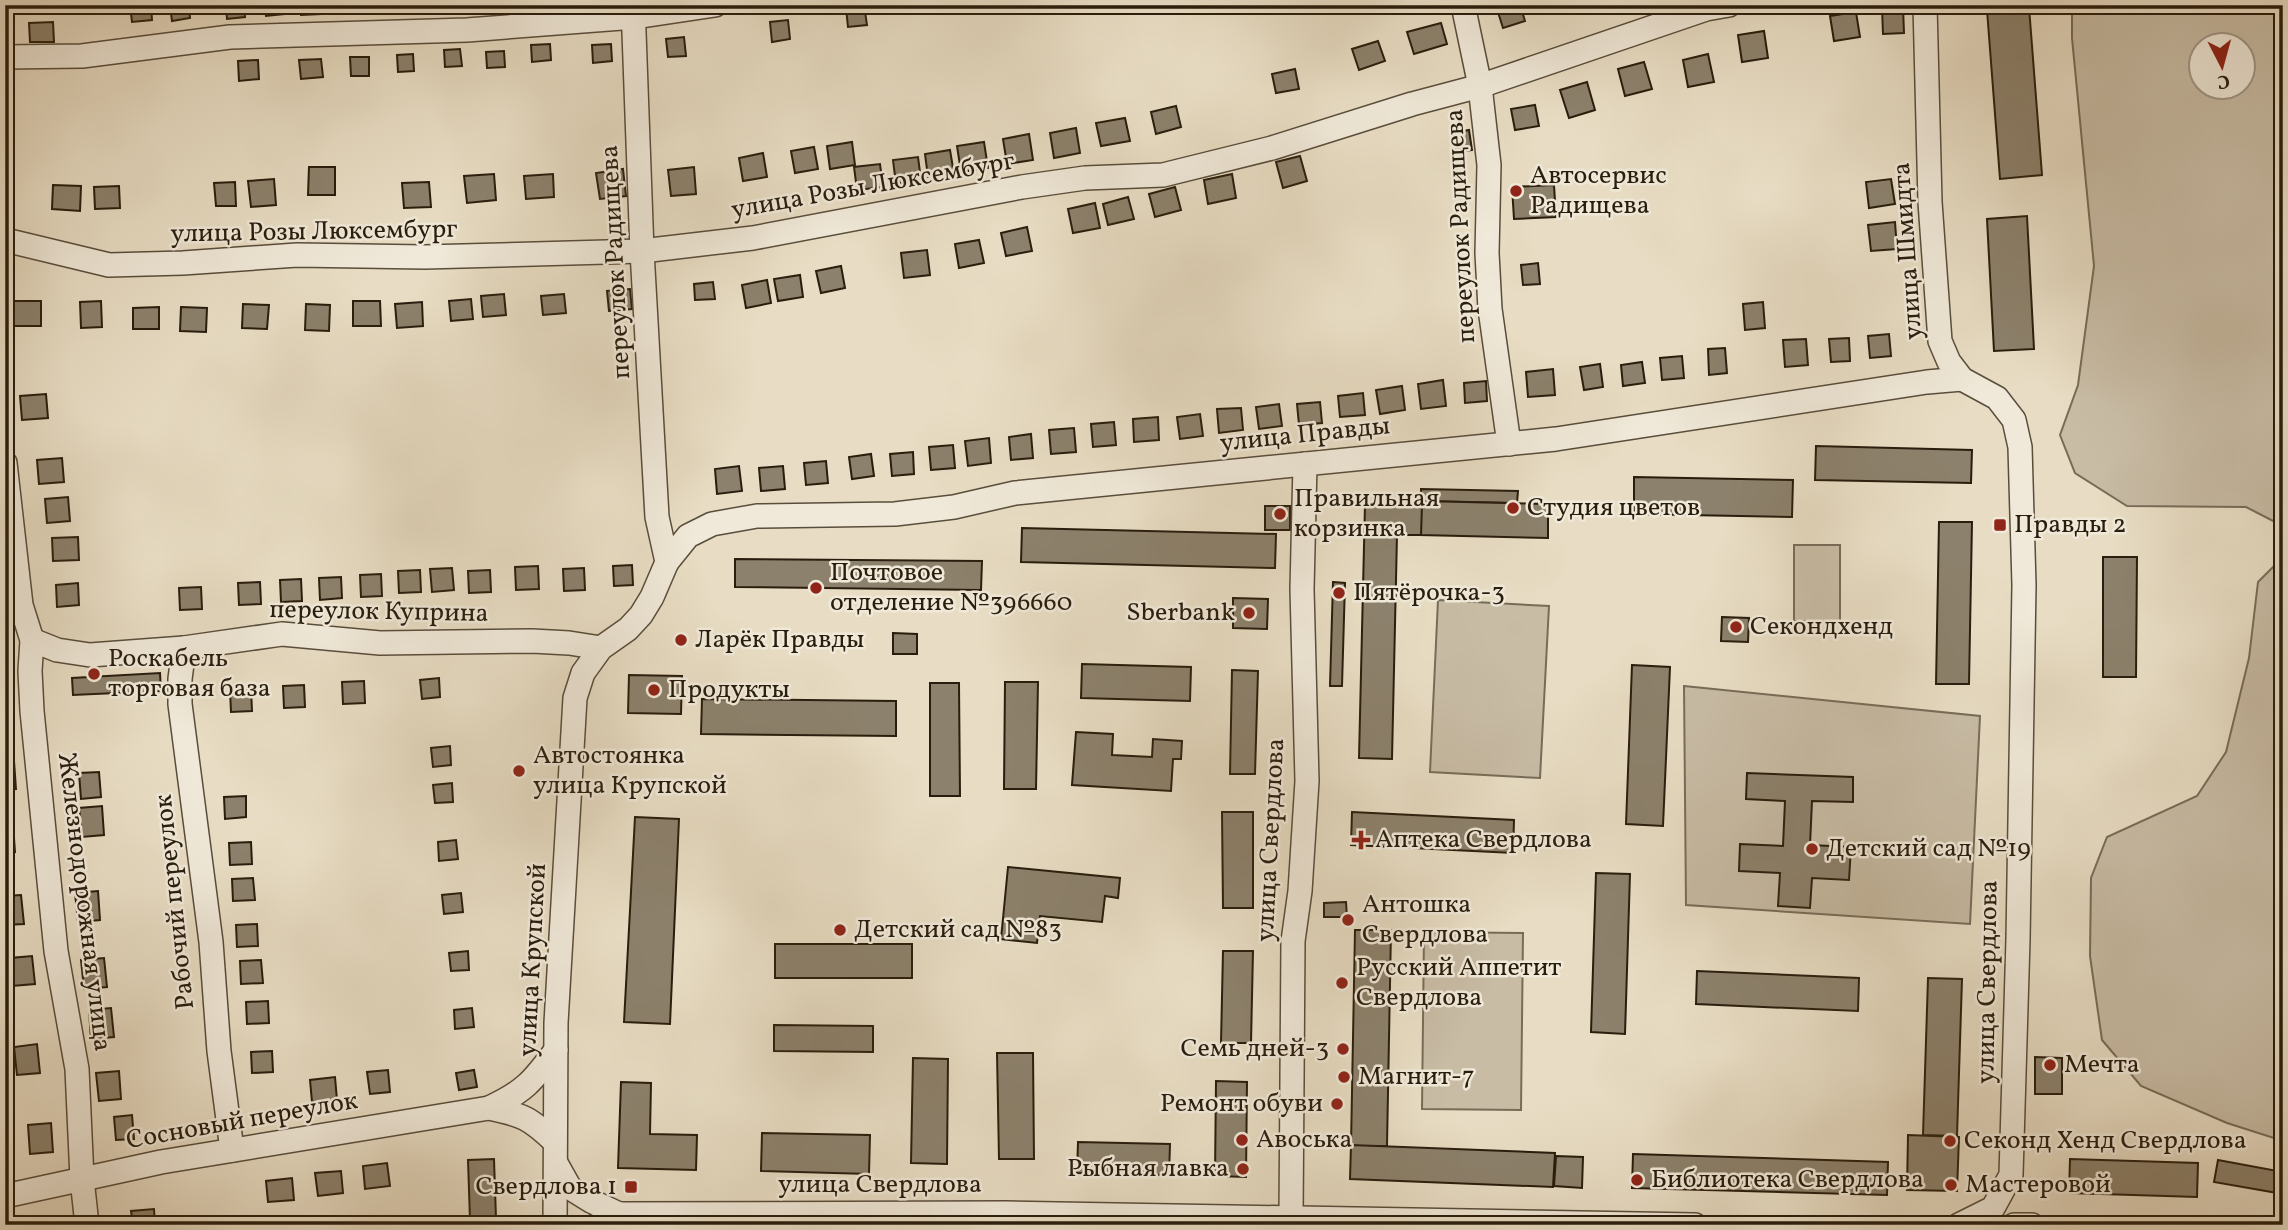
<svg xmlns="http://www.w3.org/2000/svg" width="2288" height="1230" font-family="Vollkorn,serif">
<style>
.green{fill:#c8bca5;stroke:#786c59;stroke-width:2;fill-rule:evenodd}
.building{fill:#8c816c;stroke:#291d0d;stroke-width:2}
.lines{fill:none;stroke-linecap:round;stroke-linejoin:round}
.minor-casing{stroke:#594d3b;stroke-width:26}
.minor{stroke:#f0e9d9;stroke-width:23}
.poi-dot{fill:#8f2418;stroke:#f0e9d9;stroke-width:2.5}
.labels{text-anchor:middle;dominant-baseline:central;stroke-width:5;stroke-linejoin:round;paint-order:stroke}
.poi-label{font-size:26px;fill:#291d0d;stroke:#f0e9d9;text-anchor:start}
.street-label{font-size:26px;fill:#291d0d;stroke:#f0e9d9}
</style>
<rect width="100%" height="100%" fill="#e8ddc4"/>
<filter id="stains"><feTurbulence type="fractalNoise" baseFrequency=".00286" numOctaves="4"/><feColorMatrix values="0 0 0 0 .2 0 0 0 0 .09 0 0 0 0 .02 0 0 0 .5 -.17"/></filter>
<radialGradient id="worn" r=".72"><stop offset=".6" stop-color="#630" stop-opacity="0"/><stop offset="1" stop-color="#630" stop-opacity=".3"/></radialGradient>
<g class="green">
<path d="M2072 5H2283V1141L2227 1123 2141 1086 2102 1040 2090 956 2091 878 2107 837 2197 796 2226 752 2249 658 2258 582 2282 558 2279 524 2246 507 2127 506 2075 473 2060 435 2078 385 2094 266 2072 38ZM2200 46H2242V88H2200Z"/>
<rect x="1794" y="545" width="46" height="76"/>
<polygon points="1438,600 1549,606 1540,778 1430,772"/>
<polygon points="1684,686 1980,716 1970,924 1686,905"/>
<polygon points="1424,932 1523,933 1521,1110 1422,1109"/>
</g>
<g class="building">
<polygon points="130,5 151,5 152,20 132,22"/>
<polygon points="170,5 189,5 190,18 172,21"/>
<polygon points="226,5 244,5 245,17 227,19"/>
<polygon points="265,5 283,5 284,14 266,16"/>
<polygon points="300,5 320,5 321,14 301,15"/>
<polygon points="357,5 373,5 374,10 357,11"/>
<polygon points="864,5 867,25 848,27 846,8"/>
<polygon points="918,5 937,5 938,11 919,13"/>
<polygon points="1511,5 1520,5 1525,21 1503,28 1497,9"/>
<polygon points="1557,5 1578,5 1559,12"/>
<polygon points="1903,7 1904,33 1883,34 1882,8"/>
<polygon points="2029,7 2042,175 2000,179 1987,10"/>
<polygon points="1856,12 1860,37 1834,41 1830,16"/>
<polygon points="788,20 790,39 772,42 770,22"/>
<polygon points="53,22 54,42 30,42 29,23"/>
<polygon points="1441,23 1447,44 1414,54 1407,32"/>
<polygon points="1764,31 1768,58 1742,62 1738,35"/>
<polygon points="684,37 686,56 668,57 666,39"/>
<polygon points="1378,41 1385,61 1359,70 1352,49"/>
<polygon points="550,44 551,60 532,62 531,45"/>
<polygon points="611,44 612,61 593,63 592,45"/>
<polygon points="460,49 462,66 445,67 444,50"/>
<polygon points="504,51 505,67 487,68 486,52"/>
<polygon points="413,54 414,71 398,72 397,55"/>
<polygon points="1708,54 1714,82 1688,87 1683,60"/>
<polygon points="350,57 369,57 369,76 351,76"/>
<polygon points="321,59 323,77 301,79 299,60"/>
<polygon points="258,60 259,79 239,81 238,61"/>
<polygon points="1644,62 1652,89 1625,96 1618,69"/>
<polygon points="1295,69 1299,89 1276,93 1272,74"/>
<polygon points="1587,82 1595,110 1569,118 1560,90"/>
<polygon points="1535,105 1539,126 1515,130 1511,109"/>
<polygon points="1176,106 1181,127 1156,134 1151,112"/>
<polygon points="1125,118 1130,141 1101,146 1096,123"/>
<polygon points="1076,128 1080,153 1054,158 1050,133"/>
<polygon points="1469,130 1472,150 1455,153 1452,133"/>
<polygon points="1029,134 1033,160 1007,164 1003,139"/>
<polygon points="852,142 855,165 830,169 827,146"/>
<polygon points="984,142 988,168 961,172 957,146"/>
<polygon points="814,147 818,169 795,173 791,151"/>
<polygon points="950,150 954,174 928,177 925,154"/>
<polygon points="763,153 767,177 743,181 739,158"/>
<polygon points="1300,156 1307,181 1283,188 1276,162"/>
<polygon points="918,157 921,180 896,184 893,160"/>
<polygon points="880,164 883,187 857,190 854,167"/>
<polygon points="309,167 335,167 335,195 308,195"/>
<polygon points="694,167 696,194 671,196 668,170"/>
<polygon points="623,169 626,196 600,199 596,173"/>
<polygon points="494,174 496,200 467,203 464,176"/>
<polygon points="553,174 554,197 526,199 524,176"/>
<polygon points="1232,174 1236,198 1208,204 1204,180"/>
<polygon points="274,179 276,205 251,207 248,181"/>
<polygon points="1891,179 1895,204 1869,208 1866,182"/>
<polygon points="235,182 236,206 216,206 214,183"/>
<polygon points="429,182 431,207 404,208 402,183"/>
<polygon points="53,185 81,186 80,211 52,209"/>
<polygon points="1554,185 1556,217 1514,219 1512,187"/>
<polygon points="119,186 120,208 95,209 94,187"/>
<polygon points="1175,187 1181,210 1155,217 1149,194"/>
<polygon points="1128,197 1134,219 1108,225 1103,204"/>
<polygon points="1095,203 1100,228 1073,233 1068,209"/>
<polygon points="2027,216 2034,349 1994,351 1987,219"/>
<polygon points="1895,222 1897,249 1871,251 1868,225"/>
<polygon points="1027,227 1032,251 1006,256 1001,233"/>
<polygon points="979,240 984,263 959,268 955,244"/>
<polygon points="927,250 930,275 904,278 901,253"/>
<polygon points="1538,263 1540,284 1523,285 1521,265"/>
<polygon points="841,266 845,288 821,293 816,271"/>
<polygon points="800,275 803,297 778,301 774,279"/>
<polygon points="767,280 771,303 746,308 742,285"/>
<polygon points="713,282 715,299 695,300 694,284"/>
<polygon points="630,289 632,309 609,311 607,291"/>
<polygon points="504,294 506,315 483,317 481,296"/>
<polygon points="564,294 566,313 543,315 541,296"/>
<polygon points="471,299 473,319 451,321 449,301"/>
<rect x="14" y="301" width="27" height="25"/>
<polygon points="101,301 102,327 81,328 80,302"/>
<polygon points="353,301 380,301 381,326 353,326"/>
<polygon points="422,302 423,326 397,328 395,304"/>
<polygon points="1763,302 1765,328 1745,330 1743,304"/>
<polygon points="243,304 269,305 267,329 242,328"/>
<polygon points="306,304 330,305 329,331 305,330"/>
<polygon points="159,307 159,329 133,329 133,308"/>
<polygon points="181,307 207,308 206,332 180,331"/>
<polygon points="1889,334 1891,356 1870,358 1868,336"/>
<polygon points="1849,338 1850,361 1831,362 1829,339"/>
<polygon points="1806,339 1808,365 1785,367 1783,340"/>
<polygon points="1725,348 1727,373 1709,375 1708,349"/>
<polygon points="1682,356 1684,378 1662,380 1660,358"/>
<polygon points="1642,362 1645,383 1623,386 1621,365"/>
<polygon points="1600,364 1603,387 1584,390 1580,367"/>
<polygon points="1553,369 1555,395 1528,397 1526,372"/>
<polygon points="1443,380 1446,406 1421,409 1418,384"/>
<polygon points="1486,381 1487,401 1465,403 1464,383"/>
<polygon points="1402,386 1405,410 1380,414 1376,390"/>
<polygon points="1363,393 1365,415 1340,417 1338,396"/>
<polygon points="46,394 48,418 22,420 20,396"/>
<polygon points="1320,402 1322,423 1299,425 1297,404"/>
<polygon points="1279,404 1282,426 1259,429 1256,407"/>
<polygon points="1241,408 1243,430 1219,433 1217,409"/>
<polygon points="1200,414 1203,436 1180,439 1177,417"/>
<polygon points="1158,417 1159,440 1134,442 1133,419"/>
<polygon points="1114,422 1116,445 1093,447 1091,424"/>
<polygon points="1074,428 1076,452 1051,454 1049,430"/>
<polygon points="1031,434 1033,458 1011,460 1009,437"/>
<polygon points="989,438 991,463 968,466 965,441"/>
<polygon points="953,445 955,468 931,470 929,447"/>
<polygon points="1816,446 1972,450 1971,483 1815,480"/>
<polygon points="913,452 914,474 892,476 890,454"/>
<polygon points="871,454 874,476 852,479 849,457"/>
<polygon points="62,458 64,482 39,484 37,460"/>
<polygon points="826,461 828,483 806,485 804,463"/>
<polygon points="739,466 742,491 717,494 715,469"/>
<polygon points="783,466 785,489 761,491 759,468"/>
<polygon points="1634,477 1793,480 1792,517 1634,514"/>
<polygon points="1421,489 1518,491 1517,503 1421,501"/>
<polygon points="68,497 70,521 47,523 45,499"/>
<polygon points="1421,501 1548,504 1548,538 1420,535"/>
<polygon points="1365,504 1422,505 1421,535 1397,535 1392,759 1359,758"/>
<rect x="1265" y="506" width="25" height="24"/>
<polygon points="1939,522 1972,522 1969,684 1936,684"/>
<polygon points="1022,528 1276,534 1275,568 1021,562"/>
<polygon points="78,537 79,560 53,561 52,538"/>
<polygon points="2103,557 2137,557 2136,677 2103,677"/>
<polygon points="735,559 982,561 981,590 735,587"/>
<polygon points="632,565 633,585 614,586 613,566"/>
<polygon points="538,566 539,589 516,590 515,567"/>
<polygon points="452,568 454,590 432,592 430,569"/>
<polygon points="584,568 585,590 564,591 563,569"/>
<polygon points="420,570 421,592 399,593 398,571"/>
<polygon points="490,570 491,592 469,593 468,571"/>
<polygon points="381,574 382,596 361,597 360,575"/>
<polygon points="341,577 342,598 320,600 319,578"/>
<polygon points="301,579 302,601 281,602 280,580"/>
<polygon points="260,582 261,604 239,605 238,583"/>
<polygon points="1333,582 1345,583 1342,686 1330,686"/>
<polygon points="78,583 79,605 57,607 56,585"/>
<polygon points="201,587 202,609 180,610 179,588"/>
<polygon points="1233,598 1268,599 1267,629 1233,628"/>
<polygon points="1722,617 1749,618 1748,642 1721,641"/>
<polygon points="5,625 9,625 11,653 5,653"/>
<polygon points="893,633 917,634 917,654 893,654"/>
<polygon points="1082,664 1191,667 1190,701 1081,698"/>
<polygon points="1632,665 1670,667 1663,826 1626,824"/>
<polygon points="1232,670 1258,671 1255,774 1230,774"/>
<polygon points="160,673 161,691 73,695 72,678"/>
<polygon points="629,675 682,676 681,714 628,713"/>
<polygon points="439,678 440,697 422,699 420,680"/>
<polygon points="364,681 365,703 343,704 342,682"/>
<polygon points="1005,682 1038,682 1036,789 1004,789"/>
<polygon points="930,683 959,683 960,796 930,796"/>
<polygon points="304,685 305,707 284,708 283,686"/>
<polygon points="251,689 252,711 231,712 230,690"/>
<polygon points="702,699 896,701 896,736 701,734"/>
<polygon points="1076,732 1113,734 1112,755 1152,757 1153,739 1182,741 1181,759 1173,759 1171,791 1072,785"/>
<polygon points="450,746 451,765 433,767 431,748"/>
<polygon points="14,761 16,789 5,790 5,762"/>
<polygon points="99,772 101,797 81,799 79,773"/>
<polygon points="1747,773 1853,777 1853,802 1812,801 1810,845 1851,847 1849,880 1812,878 1810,908 1778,906 1780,873 1739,871 1740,844 1783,846 1785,801 1746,799"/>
<polygon points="452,783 453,802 435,803 433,785"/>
<polygon points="246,796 246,817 225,819 224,797"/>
<polygon points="102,806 104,835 82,837 79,808"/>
<polygon points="1222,812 1253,812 1253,908 1223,908"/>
<polygon points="1352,812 1514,820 1513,853 1351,845"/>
<polygon points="635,817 679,819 670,1024 624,1022"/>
<polygon points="5,824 13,824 15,852 5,853"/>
<polygon points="456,840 458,859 439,861 438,842"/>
<polygon points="251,842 252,864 230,865 229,843"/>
<polygon points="1008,867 1120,878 1118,898 1105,896 1102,922 1040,916 1037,943 1001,939"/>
<polygon points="1596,873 1630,874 1625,1034 1591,1032"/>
<polygon points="253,878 255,900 233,901 232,879"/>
<polygon points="98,891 100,920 78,922 75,893"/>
<polygon points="461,893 463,912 444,914 442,895"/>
<polygon points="21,895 24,924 5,925 5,896"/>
<polygon points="1346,902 1347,917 1324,917 1324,903"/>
<polygon points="257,924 258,946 237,947 236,925"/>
<polygon points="1355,930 1391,930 1387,1146 1351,1146"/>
<rect x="775" y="944" width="137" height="34"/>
<polygon points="468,951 469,970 451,971 449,953"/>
<polygon points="1223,951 1253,951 1251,1043 1221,1043"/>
<polygon points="32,956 35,984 12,986 10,958"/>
<polygon points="104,958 107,987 84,989 81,960"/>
<polygon points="261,960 263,983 241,984 240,961"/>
<polygon points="1697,971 1859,978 1858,1011 1696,1004"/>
<polygon points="1928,978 1962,979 1957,1136 1923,1135"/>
<polygon points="268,1001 269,1023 247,1024 246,1002"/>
<polygon points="111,1008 114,1037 91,1039 89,1010"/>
<polygon points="472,1008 474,1027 455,1029 454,1010"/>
<polygon points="774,1025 873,1026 873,1052 774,1051"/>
<polygon points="37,1044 40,1073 17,1075 14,1047"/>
<polygon points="272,1051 273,1072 252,1073 251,1052"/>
<polygon points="997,1053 1033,1053 1034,1159 999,1159"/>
<polygon points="2035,1057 2062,1058 2062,1094 2035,1094"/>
<polygon points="913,1058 948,1059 947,1164 911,1163"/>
<polygon points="388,1070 390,1092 370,1094 367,1072"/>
<polygon points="474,1070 477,1087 459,1090 456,1073"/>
<polygon points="119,1071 121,1099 99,1101 96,1073"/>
<polygon points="335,1077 337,1100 312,1102 310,1080"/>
<polygon points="1216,1081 1247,1082 1246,1177 1215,1176"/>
<polygon points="621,1082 651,1083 650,1134 697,1135 696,1170 618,1168"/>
<polygon points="132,1115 134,1139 116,1140 114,1117"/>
<polygon points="51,1123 53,1152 30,1154 28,1125"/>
<polygon points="762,1133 870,1135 869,1174 761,1171"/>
<polygon points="1908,1135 1959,1137 1957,1191 1907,1190"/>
<polygon points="1078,1142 1170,1144 1169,1175 1077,1173"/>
<polygon points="1351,1145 1555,1153 1553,1187 1350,1179"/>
<polygon points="1633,1154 1888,1162 1887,1195 1632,1188"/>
<polygon points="1556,1156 1583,1157 1582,1188 1554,1186"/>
<polygon points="494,1159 496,1219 470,1220 468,1160"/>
<polygon points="2070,1159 2198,1163 2197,1197 2069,1193"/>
<polygon points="2218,1160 2283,1172 2283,1194 2214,1182"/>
<polygon points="387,1163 390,1186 365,1189 363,1166"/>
<polygon points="341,1171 343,1193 318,1196 315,1173"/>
<polygon points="292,1178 294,1200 268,1202 266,1181"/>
<polygon points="154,1209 155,1225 133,1225 131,1211"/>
</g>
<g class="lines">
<g class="minor-casing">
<g id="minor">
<polyline points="1463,5 1480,86 1489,165 1487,253 1490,309 1509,444"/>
<polyline points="1925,5 1930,202 1940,341 1949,362 1962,379 1997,398 2014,420 2020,447 2024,585 2018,939 2011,1175 1993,1208 1959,1225"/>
<polyline points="5,57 82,56 230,37 467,30 635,17 715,5"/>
<polyline points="5,240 109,265 183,263 297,255 425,257 642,251 753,238 1022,187 1085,178 1163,175 1272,148 1412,104 1480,86 1706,9 1729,5"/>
<polyline points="5,463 21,605 32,640 30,671 32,711 56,951 77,1069 82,1179 87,1225"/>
<polyline points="667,562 688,536 712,524 757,516 895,514 954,507 1015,493 1556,439 1927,382 1962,379"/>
<polyline points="32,640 57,650 90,655 184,648 282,634 380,643 532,641 569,643 601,648"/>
<polyline points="184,648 180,679 180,704 211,942 219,1051 232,1150"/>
<path d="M489 1108C523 1115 530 1118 555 1142"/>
<polyline points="556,1163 570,1188 591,1201 619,1214"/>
<path d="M5 1196 161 1162 489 1108C524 1092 533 1081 556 1050"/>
<polyline points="1291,1218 1293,941 1300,891 1307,781 1302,589 1305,464"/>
<polyline points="555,1225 556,1023 575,698 583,673 601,648 628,629 641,615 652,597 667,562 657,517 642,251 633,5"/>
<polyline points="597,1225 619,1214 1006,1213 1695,1225"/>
<polyline points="2014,1225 2032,1225"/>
</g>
</g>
<use href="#minor" class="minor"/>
</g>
<g class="poi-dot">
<circle cx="1516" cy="191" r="7"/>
<circle cx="1513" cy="508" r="7"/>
<circle cx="1280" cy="514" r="7"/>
<rect x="1993" y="518" width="14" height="14" rx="3.5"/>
<circle cx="816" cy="588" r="7"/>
<circle cx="1339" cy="593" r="7"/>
<circle cx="1249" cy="613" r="7"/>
<circle cx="1736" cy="627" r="7"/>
<circle cx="681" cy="640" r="7"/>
<circle cx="94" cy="674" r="7"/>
<circle cx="654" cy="690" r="7"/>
<circle cx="519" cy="771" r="7"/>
<path d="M1357.5 829.5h7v7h7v7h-7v7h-7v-7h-7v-7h7z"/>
<circle cx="1812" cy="849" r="7"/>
<circle cx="1348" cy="920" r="7"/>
<circle cx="840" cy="930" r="7"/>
<circle cx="1342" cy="983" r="7"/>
<circle cx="1343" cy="1049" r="7"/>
<circle cx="2050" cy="1065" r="7"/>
<circle cx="1344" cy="1077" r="7"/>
<circle cx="1337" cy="1104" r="7"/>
<circle cx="1242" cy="1140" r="7"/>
<circle cx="1950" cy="1141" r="7"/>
<circle cx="1243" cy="1169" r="7"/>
<circle cx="1637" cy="1180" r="7"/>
<circle cx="1951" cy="1185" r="7"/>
<rect x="624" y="1180" width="14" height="14" rx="3.5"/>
</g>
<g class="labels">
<g class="poi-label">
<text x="1530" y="176">Автосервис<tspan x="1530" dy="30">Радищева</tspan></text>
<text x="1294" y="499">Правильная<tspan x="1294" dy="30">корзинка</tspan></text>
<text x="1527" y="508">Студия цветов</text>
<text x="2014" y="525">Правды 2</text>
<text x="830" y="573">Почтовое<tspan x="830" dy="30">отделение №396660</tspan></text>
<text x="1353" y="593">Пятёрочка-3</text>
<text x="1235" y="613" text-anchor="end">Sberbank</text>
<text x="1750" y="627">Секондхенд</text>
<text x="695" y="640">Ларёк Правды</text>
<text x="108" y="659">Роскабель<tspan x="108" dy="30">торговая база</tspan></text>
<text x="668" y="690">Продукты</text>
<text x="533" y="756">Автостоянка<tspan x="533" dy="30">улица Крупской</tspan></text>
<text x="1375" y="840">Аптека Свердлова</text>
<text x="1826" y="849">Детский сад №19</text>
<text x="1362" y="905">Антошка<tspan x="1362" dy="30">Свердлова</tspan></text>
<text x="854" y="930">Детский сад №83</text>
<text x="1356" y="968">Русский Аппетит<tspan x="1356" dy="30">Свердлова</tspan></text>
<text x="1329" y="1049" text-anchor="end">Семь дней-3</text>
<text x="2064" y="1065">Мечта</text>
<text x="1358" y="1077">Магнит-7</text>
<text x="1323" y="1104" text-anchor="end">Ремонт обуви</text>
<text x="1256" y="1140">Авоська</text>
<text x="1964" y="1141">Секонд Хенд Свердлова</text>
<text x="1229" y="1169" text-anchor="end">Рыбная лавка</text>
<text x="1651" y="1180">Библиотека Свердлова</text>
<text x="1965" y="1185">Мастеровой</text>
<text x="617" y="1187" text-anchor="end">Свердлова 1</text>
</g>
<g class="street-label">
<text transform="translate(873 186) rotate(-10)">улица Розы Люксембург</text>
<text transform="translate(1461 226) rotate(-93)">переулок Радищева</text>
<text transform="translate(314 232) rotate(-1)">улица Розы Люксембург</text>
<text transform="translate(1908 251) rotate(-94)">улица Шмидта</text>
<text transform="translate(616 262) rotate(-93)">переулок Радищева</text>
<text transform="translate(1305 435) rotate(-6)">улица Правды</text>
<text transform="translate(379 612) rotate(1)">переулок Куприна</text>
<text transform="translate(1271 840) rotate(-87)">улица Свердлова</text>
<text transform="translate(84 902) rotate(83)">Железнодорожная улица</text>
<text transform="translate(175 902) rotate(-96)">Рабочий переулок</text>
<text transform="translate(533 960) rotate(-87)">улица Крупской</text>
<text transform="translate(1988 982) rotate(-89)">улица Свердлова</text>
<text transform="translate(242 1121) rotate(-10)">Сосновый переулок</text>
<text x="880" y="1185">улица Свердлова</text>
</g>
</g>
<rect width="2288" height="1230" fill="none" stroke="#e8ddc4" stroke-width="28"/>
<rect x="7" y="7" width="2274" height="1216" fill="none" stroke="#291d0d" stroke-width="3.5"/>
<rect x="14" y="14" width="2260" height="1202" fill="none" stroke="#291d0d" stroke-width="2"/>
<g transform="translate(2222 66) rotate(174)"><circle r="33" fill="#f0e9d9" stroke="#a09787" stroke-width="2"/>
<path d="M0-5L12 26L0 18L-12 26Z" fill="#8f2418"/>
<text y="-10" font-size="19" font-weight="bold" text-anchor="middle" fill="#291d0d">С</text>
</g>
<rect width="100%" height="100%" filter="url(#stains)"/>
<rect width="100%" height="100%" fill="url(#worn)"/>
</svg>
